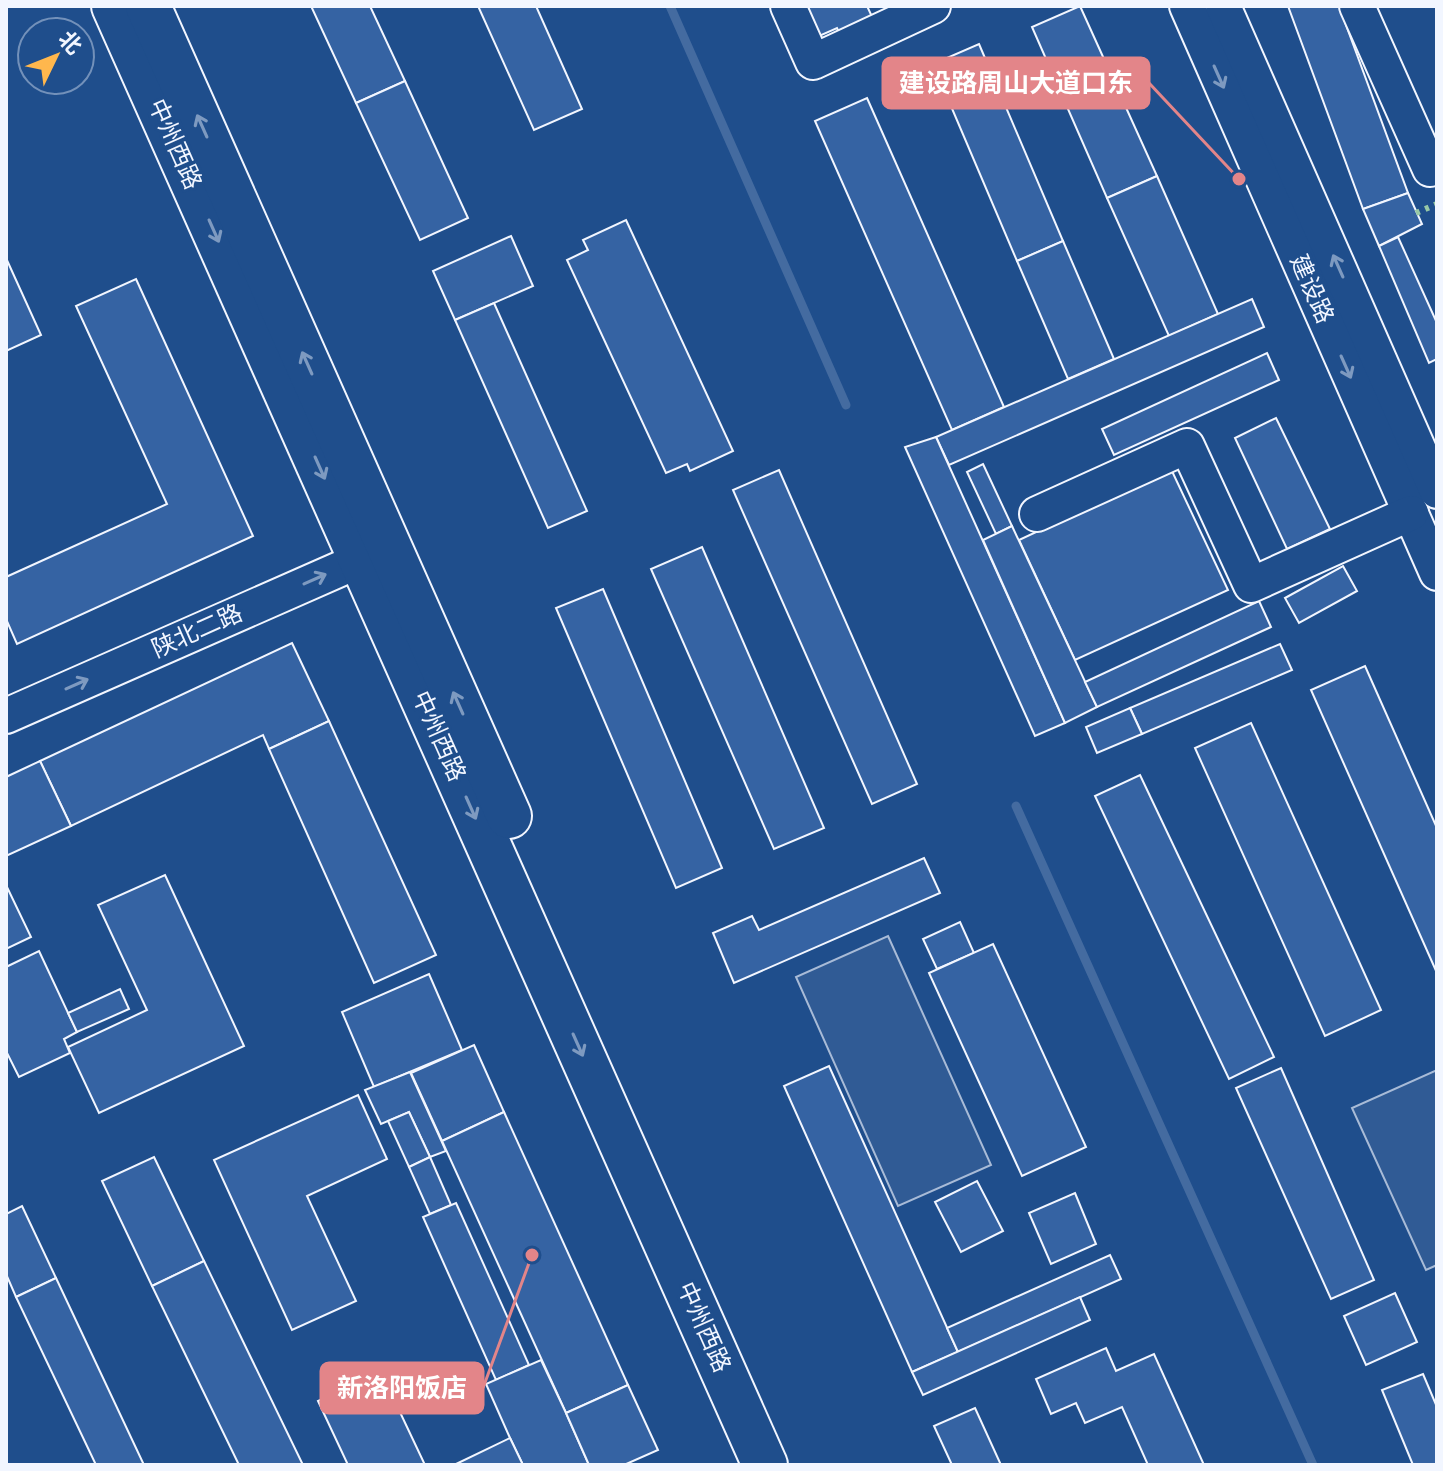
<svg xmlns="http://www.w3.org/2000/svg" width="1443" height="1471" font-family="'Work Sans','Noto Sans SC',sans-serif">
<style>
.built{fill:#305b95;stroke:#a8bbd7;stroke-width:2}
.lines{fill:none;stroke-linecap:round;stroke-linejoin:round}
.stream{stroke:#446ba0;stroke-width:9}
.building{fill:#3563a3;stroke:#f2f6ff;stroke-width:2}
.minor-casing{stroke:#f2f6ff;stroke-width:38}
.major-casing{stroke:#f2f6ff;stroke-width:48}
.minor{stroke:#1f4e8c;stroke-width:34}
.major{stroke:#1f4e8c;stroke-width:44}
.hedge{stroke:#97c8a6;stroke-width:6;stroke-dasharray:4 6;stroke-linecap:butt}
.oneway{stroke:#7e9ac0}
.labels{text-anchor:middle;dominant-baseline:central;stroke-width:6;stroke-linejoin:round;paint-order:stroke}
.street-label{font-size:24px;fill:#f2f6ff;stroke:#1f4e8c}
.leader{fill:none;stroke:#e38589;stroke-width:3}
.callout-dot{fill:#e38589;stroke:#1f4e8c;stroke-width:3}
.callout{fill:#e38589;stroke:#e38589;stroke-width:3}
.callout-label{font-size:26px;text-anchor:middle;font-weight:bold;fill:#fff}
</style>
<rect width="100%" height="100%" fill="#1f4e8c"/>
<g class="built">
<polygon points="888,936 991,1165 898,1206 796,977"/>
<polygon points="1437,1070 1437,1265 1426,1270 1352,1108"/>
</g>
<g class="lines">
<g class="stream">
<polyline points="670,6 846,405"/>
<polyline points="1016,806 1313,1465"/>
</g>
</g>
<g class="building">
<polygon points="311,6 370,6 405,81 356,103"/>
<polygon points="478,6 536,6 582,109 534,130"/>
<polygon points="804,6 867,6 875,23 841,37 837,28 817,37"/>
<polygon points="1080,6 1157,176 1107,198 1032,27"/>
<polygon points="1288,6 1339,6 1408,193 1363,209"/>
<polygon points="979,44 1063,241 1017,261 933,64"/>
<polygon points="405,81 468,218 420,240 356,103"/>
<polygon points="867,98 1004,407 952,430 815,121"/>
<polygon points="1157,176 1218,314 1169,336 1107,198"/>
<polygon points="1408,193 1422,224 1379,246 1363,209"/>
<polygon points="626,220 733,451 690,471 687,464 666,473 567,260 588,250 583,240"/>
<polygon points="511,236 533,286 455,320 433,271"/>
<polygon points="1398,237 1437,323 1437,359 1429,363 1379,246"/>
<polygon points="1063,241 1114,359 1068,379 1017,261"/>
<polygon points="6,258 41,335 6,351"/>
<polygon points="136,279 253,536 17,644 6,619 6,577 167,504 76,306"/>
<polygon points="1252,299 1264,327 949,465 936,437"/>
<polygon points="494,303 587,511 548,528 455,320"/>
<polygon points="1267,353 1279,380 1114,455 1102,429"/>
<polygon points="1276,418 1330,529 1287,549 1235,438"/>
<polygon points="936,437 1065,723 1035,736 905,447"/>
<polygon points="983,464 1012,526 996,534 967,472"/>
<polygon points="1171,469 1228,590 1075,660 1019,540"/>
<polygon points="779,470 917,784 872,804 733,490"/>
<polygon points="1012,526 1097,707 1065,723 983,540"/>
<polygon points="702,547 824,828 774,849 651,569"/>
<polygon points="1343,566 1357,591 1299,623 1285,598"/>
<polygon points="603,589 722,868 676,888 556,608"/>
<polygon points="1259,601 1271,627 1097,707 1085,682"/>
<polygon points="292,643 329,721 269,749 263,735 71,826 40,761"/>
<polygon points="1280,644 1292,670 1142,734 1130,708"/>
<polygon points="1365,666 1437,828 1437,973 1311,690"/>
<polygon points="1130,708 1142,734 1097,753 1086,727"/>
<polygon points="329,721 436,955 374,983 269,749"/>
<polygon points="1251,723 1381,1010 1325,1036 1195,748"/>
<polygon points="40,761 71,826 6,856 6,777"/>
<polygon points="1140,775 1274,1057 1229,1079 1095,796"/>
<polygon points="924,858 940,893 734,983 713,933 752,916 759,930"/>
<polygon points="165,875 244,1046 99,1113 68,1047 147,1010 98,905"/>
<polygon points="6,885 31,937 6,949"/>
<polygon points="960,922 974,953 937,969 923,939"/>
<polygon points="993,944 1086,1147 1022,1176 929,973"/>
<polygon points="39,951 77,1032 64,1039 70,1053 19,1077 6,1051 6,967"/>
<polygon points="429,974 462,1050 374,1087 342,1012"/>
<polygon points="120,989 129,1009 77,1032 68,1013"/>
<polygon points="474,1045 504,1112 442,1141 411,1073"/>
<polygon points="829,1066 958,1352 912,1372 784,1086"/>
<polygon points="1281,1068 1374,1280 1331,1299 1236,1088"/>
<polygon points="410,1072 446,1151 430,1157 409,1112 381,1124 365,1090"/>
<polygon points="358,1095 387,1159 307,1196 356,1301 292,1330 214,1160"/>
<polygon points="409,1112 430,1157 409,1167 388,1121"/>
<polygon points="504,1112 628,1385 566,1413 442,1141"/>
<polygon points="154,1157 204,1261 152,1286 102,1181"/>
<polygon points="430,1157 451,1205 430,1214 409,1167"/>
<polygon points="977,1181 1003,1231 961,1252 935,1202"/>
<polygon points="1075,1193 1096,1244 1051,1264 1029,1213"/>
<polygon points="456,1203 529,1365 496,1380 423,1217"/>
<polygon points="22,1206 56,1278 16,1297 6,1274 6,1214"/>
<polygon points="1110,1255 1121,1279 958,1352 947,1328"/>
<polygon points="204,1261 303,1465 239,1465 152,1286"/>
<polygon points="56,1278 144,1465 96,1465 16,1297"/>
<polygon points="1395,1293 1417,1342 1366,1365 1344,1316"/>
<polygon points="1080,1297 1090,1320 923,1395 912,1372"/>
<polygon points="1106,1348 1116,1371 1154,1354 1204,1465 1148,1465 1122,1407 1085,1423 1076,1403 1051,1414 1036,1379"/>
<polygon points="541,1360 566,1413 589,1465 523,1465 510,1438 486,1384"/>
<polygon points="381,1372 425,1465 348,1465 318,1401"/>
<polygon points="1423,1374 1437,1407 1437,1465 1413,1465 1382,1390"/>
<polygon points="628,1385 658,1450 624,1465 589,1465 566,1413"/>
<polygon points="975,1408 1001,1465 952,1465 934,1426"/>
<polygon points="510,1438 523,1465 454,1465"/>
</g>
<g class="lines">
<g class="minor-casing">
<g id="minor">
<polyline points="788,6 813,62 933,6"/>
<polyline points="1187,6 1437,573"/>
<polyline points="1223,6 1437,491"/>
<polyline points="1357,6 1430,169 1437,166"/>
<polyline points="1037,514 1187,446 1251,585 1411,513"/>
<polyline points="6,716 383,550"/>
</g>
</g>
<g class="major-casing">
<g id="major">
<polyline points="114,6 765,1465"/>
<polyline points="148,6 509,816"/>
</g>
</g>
<use href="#minor" class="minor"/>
<use href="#major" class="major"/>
<polyline class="hedge" points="1416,213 1437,204"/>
</g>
<defs><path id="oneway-shaft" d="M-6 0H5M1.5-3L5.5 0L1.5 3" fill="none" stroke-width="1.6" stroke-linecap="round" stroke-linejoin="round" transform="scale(2)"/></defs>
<g class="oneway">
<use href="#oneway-shaft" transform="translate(1219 77) rotate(66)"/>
<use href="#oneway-shaft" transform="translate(202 126) rotate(-114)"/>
<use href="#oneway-shaft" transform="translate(214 231) rotate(66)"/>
<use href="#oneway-shaft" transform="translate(1338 266) rotate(-114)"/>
<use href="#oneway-shaft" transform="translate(307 363) rotate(-114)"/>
<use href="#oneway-shaft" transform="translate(1346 367) rotate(66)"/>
<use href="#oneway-shaft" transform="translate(320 468) rotate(66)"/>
<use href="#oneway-shaft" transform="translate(315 579) rotate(-24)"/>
<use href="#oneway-shaft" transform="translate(77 684) rotate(-24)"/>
<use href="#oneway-shaft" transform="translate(458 703) rotate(-114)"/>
<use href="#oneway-shaft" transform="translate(471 808) rotate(66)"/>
<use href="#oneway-shaft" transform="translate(578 1045) rotate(66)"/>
</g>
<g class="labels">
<g class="street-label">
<text transform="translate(175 144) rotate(66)">中州西路</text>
<text transform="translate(1312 289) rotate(66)">建设路</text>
<text transform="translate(197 631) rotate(-24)">陕北二路</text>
<text transform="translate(439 736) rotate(66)">中州西路</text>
<text transform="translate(704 1327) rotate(66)">中州西路</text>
</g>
</g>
<path class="leader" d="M1239 179L1149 83M532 1255L483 1388"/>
<g class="callout-dot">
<circle cx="1239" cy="179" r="8"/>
<circle cx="532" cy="1255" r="8"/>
</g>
<g class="callout">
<rect x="883" y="58" width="266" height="50" rx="8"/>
<rect x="321" y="1363" width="162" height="50" rx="8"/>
</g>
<g class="callout-label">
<text x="1016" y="92">建设路周山大道口东</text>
<text x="402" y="1397">新洛阳饭店</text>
</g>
<rect width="1443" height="1471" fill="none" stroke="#f2f6ff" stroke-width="16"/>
<g transform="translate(56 56) rotate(47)"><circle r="38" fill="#1f4e8c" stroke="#7391ba" stroke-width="2"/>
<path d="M0-6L14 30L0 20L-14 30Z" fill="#ffb74d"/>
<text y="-12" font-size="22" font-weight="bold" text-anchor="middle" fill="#f2f6ff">北</text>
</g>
</svg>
